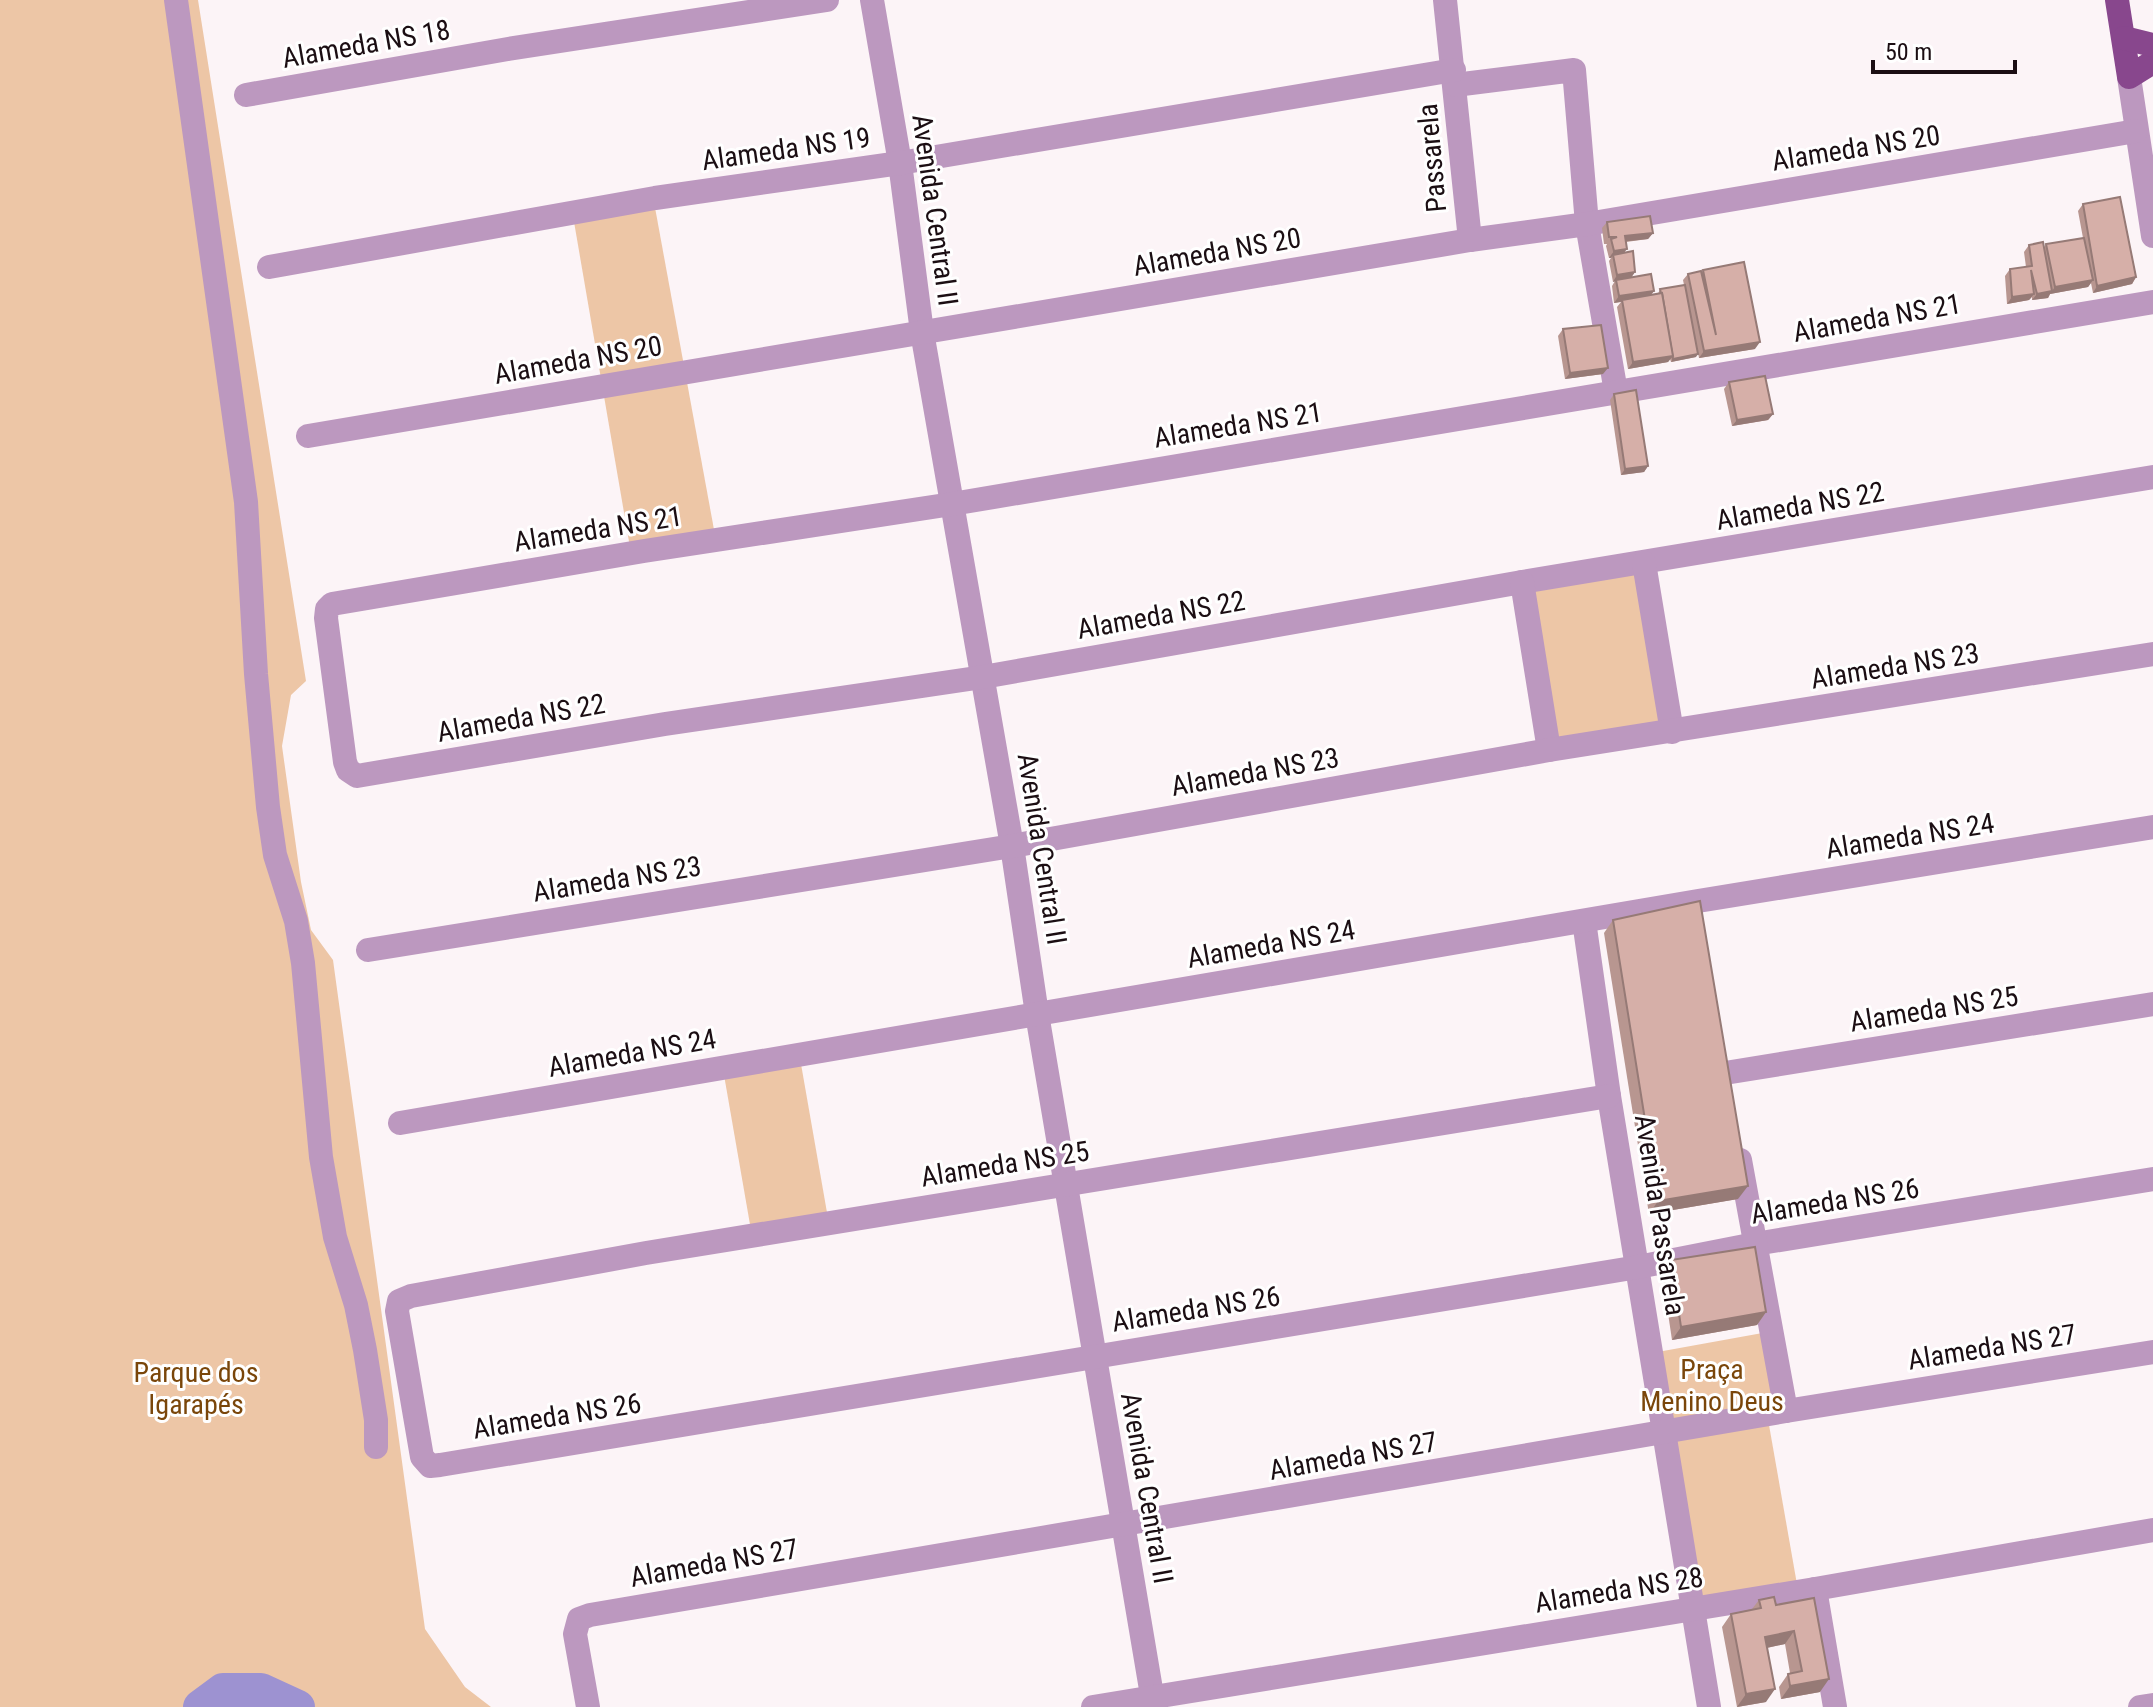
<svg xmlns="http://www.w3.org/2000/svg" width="2153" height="1707" font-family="'Roboto Condensed',sans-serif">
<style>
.green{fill:#edc6a6}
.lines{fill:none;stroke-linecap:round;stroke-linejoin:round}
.river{stroke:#9d92d1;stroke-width:34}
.minor{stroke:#bc98bf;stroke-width:24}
.major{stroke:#88478d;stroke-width:24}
.wall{fill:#b89690}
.shaded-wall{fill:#967a76}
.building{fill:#d6afa8;stroke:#967a76;stroke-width:2}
.labels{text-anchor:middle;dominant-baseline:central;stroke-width:6;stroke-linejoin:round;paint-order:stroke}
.street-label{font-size:28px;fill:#1b0e13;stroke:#fff}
.park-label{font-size:28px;fill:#7a460a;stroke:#fff}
</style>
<rect width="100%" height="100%" fill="#fcf4f7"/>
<g class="green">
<polygon points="0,0 198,0 306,681 291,695 282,746 301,882 311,930 333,960 425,1629 465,1687 491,1707 0,1707"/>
<polygon points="654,202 717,546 632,559 573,216"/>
<polygon points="1646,563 1677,735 1555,756 1523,585"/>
<polygon points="801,1064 829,1224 752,1236 724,1075"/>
<polygon points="1768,1332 1783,1415 1666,1436 1652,1353"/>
<polygon points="1769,1425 1798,1590 1696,1607 1668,1442"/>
</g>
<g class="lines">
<polyline class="river" points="200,1707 223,1690 261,1690 298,1707"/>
<g class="minor">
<polyline points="176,0 246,502 256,674 268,807 275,855 296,921 303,963 321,1157 335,1237 356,1305 365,1350 376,1420 376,1447"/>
<polyline points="872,0 900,163 922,332 1012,846 1037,1014 1154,1707"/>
<polyline points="1445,0 1470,240"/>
<polyline points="2129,77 2153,236"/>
<polyline points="1455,85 1574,70 1587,224 1616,392"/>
<polyline points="246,95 508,49 827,0"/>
<polyline points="269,267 655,198 900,163 1454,70"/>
<polyline points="2153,302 952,504 644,551 332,604 327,609 326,618 345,762 348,770 357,776 665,724 983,677 1522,582 2153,477"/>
<polyline points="308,436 1470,240 1587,224 2136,131"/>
<polyline points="1644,563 1672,732"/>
<polyline points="1522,582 1549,750"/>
<polyline points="1584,921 1609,1096 1709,1707"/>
<polyline points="368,950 1012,846 1549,750 2153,654"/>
<polyline points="1725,1073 2153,1004"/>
<polyline points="1609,1096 646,1253 411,1296 399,1301 397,1311 422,1457 430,1466 440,1465 1638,1267 1755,1244 2153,1179"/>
<polyline points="400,1123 1698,901 2153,827"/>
<polyline points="1740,1160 1786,1411"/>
<polyline points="1815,1589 1835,1707"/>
<polyline points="588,1707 575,1634 579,1619 590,1615 1786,1411 2153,1352"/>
<polyline points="1093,1707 1815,1589 2153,1530"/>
<polyline points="2140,1707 2153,1705"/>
</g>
<g class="major">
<polyline points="2117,0 2129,77 2153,62"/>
<polyline points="2124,38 2153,45"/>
</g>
</g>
<g class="wall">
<polygon points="2083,204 2136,277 2132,284 2093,293 2091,283 2088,287 2050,294 2048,298 2032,300 2032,297 2029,300 2007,304 2005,276 2010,269 2026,267 2024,252 2029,245 2044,248 2046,244 2083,238 2078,211"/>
<polygon points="1607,222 1653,233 1648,239 1626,242 1625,252 1635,272 1631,277 1654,291 1651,295 1658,294 1660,289 1684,285 1683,280 1688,274 1702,273 1703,270 1755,349 1699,358 1692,322 1696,357 1671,362 1670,359 1668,362 1628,369 1617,307 1621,302 1614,303 1612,286 1615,281 1613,282 1609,261 1611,258 1609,258 1606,246 1607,244 1604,244 1602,228"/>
<polygon points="1563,329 1603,374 1565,379 1558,336"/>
<polygon points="1729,382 1773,414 1768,420 1732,426 1724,389"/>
<polygon points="1614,394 1648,466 1644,472 1621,475 1610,400"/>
<polygon points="1613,920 1738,1199 1649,1214 1604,933"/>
<polygon points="1671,1260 1766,1312 1757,1325 1672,1340 1662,1273"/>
<polygon points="1814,1598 1820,1692 1781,1699 1779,1687 1788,1674 1790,1673 1785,1644 1767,1648 1766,1702 1737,1707 1722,1627 1731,1614 1752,1609 1759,1600 1776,1605"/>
</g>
<g class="shaded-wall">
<polygon points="1653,233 1648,239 1620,242 1625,236"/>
<polygon points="1627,249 1622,255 1613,255 1611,258 1609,258 1614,251"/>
<polygon points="1635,272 1631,278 1613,282 1617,275"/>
<polygon points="2136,277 2132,284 2093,293 2097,286"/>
<polygon points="2093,280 2088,287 2050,294 2048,298 2032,300 2037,294 2052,291 2055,287"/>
<polygon points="1654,291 1649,297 1614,303 1619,296"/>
<polygon points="2034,294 2029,300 2007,304 2012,297"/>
<polygon points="1760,342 1755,349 1699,358 1704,351"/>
<polygon points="1698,354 1696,357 1671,362 1673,359"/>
<polygon points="1673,356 1668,362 1628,369 1633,362"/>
<polygon points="1608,368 1603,374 1565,379 1570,373"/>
<polygon points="1773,414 1768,420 1732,426 1737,420"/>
<polygon points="1648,466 1644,472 1621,475 1625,469"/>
<polygon points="1748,1186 1738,1199 1649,1214 1658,1201"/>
<polygon points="1766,1312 1757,1325 1672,1340 1681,1327"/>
<polygon points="1794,1631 1785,1644 1756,1650 1765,1637"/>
<polygon points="1829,1679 1820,1692 1781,1699 1790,1686"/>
<polygon points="1775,1689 1766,1702 1737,1707 1746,1694"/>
</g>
<g class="building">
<polygon points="2120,197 2136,277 2097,286 2083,204"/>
<polygon points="1650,216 1653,233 1625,236 1627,249 1614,251 1611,239 1617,237 1609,237 1607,222"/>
<polygon points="2084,238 2093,280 2055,287 2046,244"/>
<polygon points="2043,242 2052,291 2037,294 2031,270 2034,294 2012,297 2010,269 2032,266 2029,245"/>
<polygon points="1633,251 1635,272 1617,275 1613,255"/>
<polygon points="1744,262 1760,342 1704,351 1688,274 1701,271 1716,335 1703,270"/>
<polygon points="1651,274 1654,291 1619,296 1616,280"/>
<polygon points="1685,285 1698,354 1673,359 1662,293 1661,293 1660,289"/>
<polygon points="1662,293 1673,356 1633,362 1622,300"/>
<polygon points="1601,325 1608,368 1570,373 1563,329"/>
<polygon points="1765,376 1773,414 1737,420 1729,382"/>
<polygon points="1636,390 1648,466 1625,469 1614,394"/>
<polygon points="1700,901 1748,1186 1658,1201 1613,920"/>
<polygon points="1755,1247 1766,1312 1681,1327 1671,1260"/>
<polygon points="1774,1597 1776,1605 1814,1598 1829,1679 1790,1686 1788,1674 1802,1671 1794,1631 1765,1637 1775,1689 1746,1694 1731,1614 1761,1608 1759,1600"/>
</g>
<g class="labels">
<g class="street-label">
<text transform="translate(366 44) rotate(-10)">Alameda NS 18</text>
<text transform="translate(1856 148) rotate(-9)">Alameda NS 20</text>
<text transform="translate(786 149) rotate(-8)">Alameda NS 19</text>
<text transform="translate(1432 158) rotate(-95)">Passarela</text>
<text transform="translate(935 210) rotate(82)">Avenida Central II</text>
<text transform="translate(1217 252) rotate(-10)">Alameda NS 20</text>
<text transform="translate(1877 318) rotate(-10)">Alameda NS 21</text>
<text transform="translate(578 360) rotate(-10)">Alameda NS 20</text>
<text transform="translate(1238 425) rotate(-9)">Alameda NS 21</text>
<text transform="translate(1800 506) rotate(-10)">Alameda NS 22</text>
<text transform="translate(598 529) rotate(-9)">Alameda NS 21</text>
<text transform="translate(1161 615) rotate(-10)">Alameda NS 22</text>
<text transform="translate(1895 666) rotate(-9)">Alameda NS 23</text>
<text transform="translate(521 718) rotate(-10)">Alameda NS 22</text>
<text transform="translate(1255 772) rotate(-10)">Alameda NS 23</text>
<text transform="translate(1910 836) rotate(-9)">Alameda NS 24</text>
<text transform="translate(1042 849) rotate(81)">Avenida Central II</text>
<text transform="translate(617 879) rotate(-9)">Alameda NS 23</text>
<text transform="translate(1271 944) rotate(-10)">Alameda NS 24</text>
<text transform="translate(1934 1009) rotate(-9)">Alameda NS 25</text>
<text transform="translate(632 1053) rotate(-10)">Alameda NS 24</text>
<text transform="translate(1005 1164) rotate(-9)">Alameda NS 25</text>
<text transform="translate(1835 1201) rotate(-9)">Alameda NS 26</text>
<text transform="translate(1660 1215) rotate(81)">Avenida Passarela</text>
<text transform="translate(1196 1309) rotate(-9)">Alameda NS 26</text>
<text transform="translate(1992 1347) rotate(-9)">Alameda NS 27</text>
<text transform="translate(557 1416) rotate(-9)">Alameda NS 26</text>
<text transform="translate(1353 1456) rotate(-10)">Alameda NS 27</text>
<text transform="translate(1147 1488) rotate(80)">Avenida Central II</text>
<text transform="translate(714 1563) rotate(-10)">Alameda NS 27</text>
<text transform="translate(1619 1590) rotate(-9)">Alameda NS 28</text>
</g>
<g class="park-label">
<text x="1712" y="1369">Praça<tspan x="1712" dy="32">Menino Deus</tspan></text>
<text x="196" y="1372">Parque dos<tspan x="196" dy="32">Igarapés</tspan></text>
</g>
</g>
<path d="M1873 60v12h142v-12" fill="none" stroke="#1b0e13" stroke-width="4"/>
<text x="1885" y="60" font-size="24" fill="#1b0e13" stroke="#ffffff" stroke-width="6" paint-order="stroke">50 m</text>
</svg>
